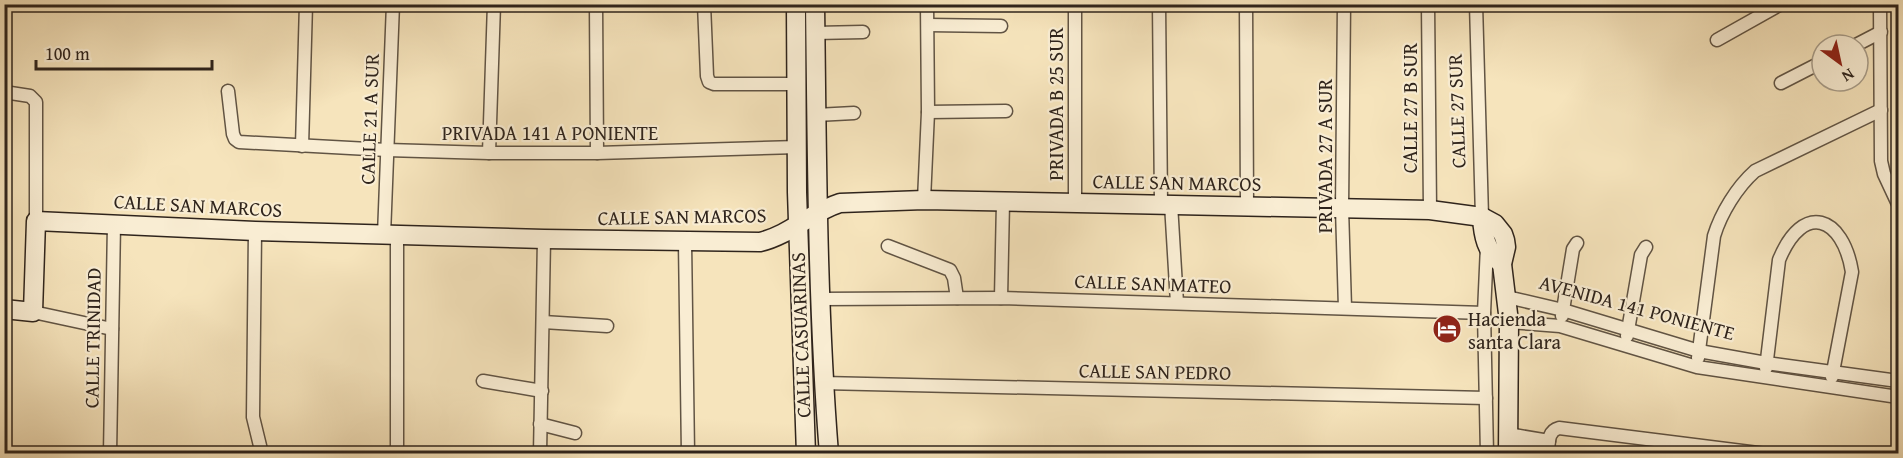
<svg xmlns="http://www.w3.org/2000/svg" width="1903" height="458" font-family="'Gentium Book Plus',serif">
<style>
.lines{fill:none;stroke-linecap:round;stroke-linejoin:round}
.street-casing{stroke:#615444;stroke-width:15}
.secondary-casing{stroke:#2f241c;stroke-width:21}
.street{stroke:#f9edd3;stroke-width:12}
.secondary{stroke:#f9edd3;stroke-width:18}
.labels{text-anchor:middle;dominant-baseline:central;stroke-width:4.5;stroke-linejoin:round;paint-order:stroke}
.street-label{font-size:20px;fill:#2f241c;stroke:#f9edd3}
.poi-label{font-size:20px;fill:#2f241c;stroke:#f9edd3;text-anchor:start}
</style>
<rect width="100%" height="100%" fill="#f6e4bc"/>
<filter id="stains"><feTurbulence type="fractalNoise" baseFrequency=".00333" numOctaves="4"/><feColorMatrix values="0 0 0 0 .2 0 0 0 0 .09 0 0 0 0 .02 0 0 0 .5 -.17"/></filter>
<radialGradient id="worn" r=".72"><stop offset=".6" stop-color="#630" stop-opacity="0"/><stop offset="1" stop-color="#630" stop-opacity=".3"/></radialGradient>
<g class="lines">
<g class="street-casing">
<g id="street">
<polyline points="596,4 597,153"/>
<polyline points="704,4 707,76 709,82 714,84 797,84"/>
<polyline points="1159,4 1161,204"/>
<polyline points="1246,4 1247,206"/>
<polyline points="1344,4 1342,208 1345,308"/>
<polyline points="1428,4 1430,210"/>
<polyline points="1476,4 1482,217"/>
<polyline points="1880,4 1881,161 1884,174 1898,204"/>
<polyline points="928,25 1001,26"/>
<polyline points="815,33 863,32"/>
<polyline points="1717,40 1781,4"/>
<polyline points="1856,45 1881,32"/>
<polyline points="1781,83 1822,62"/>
<polyline points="228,91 233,134 235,139 239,142 387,150 489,153 597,153 798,147"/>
<polyline points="4,92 30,96 36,102 36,221"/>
<polyline points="928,112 1006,111"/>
<polyline points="816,115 854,113"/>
<polyline points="302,146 306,4"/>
<polyline points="489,153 494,4"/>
<polyline points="924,200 928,112 927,4"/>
<polyline points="1075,203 1075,4"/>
<polyline points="1171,204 1177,303"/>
<polyline points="255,231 253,417 262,454"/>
<polyline points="384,235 393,4"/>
<polyline points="685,242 688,454"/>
<polyline points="888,246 950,270 954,278 957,298"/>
<polyline points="1487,246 1484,313 1487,454"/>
<polyline points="1507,297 1563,310 1699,351 1766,363 1898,381"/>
<polyline points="1001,298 1003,202"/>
<polyline points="821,299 1001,298 1484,313"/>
<polyline points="33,312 112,329"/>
<polyline points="1562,316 1573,249 1577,243"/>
<polyline points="543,322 607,326"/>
<polyline points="1509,322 1560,326 1697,367 1898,397"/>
<polyline points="1627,336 1641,255 1646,247"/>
<path d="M1698 358 1714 236C1721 213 1737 187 1755 171L1881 110"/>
<path d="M1766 368 1779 260C1803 201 1843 216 1852 272L1832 377"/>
<polyline points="483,381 542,391"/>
<polyline points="823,383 1486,398"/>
<polyline points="540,424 575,433"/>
<polyline points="1508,434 1549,441"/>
<polyline points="1508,445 1548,449"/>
<polyline points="110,454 114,224"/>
<polyline points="397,454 397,234"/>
<polyline points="540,454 544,239"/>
<path d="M1548 454C1549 444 1547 431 1559 428L1766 454"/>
</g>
</g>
<g class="secondary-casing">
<g id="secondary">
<polyline points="796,4 797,192 806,454"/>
<path d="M815 4C817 154 817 304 829 454"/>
<path d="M1482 217C1483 236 1486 251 1502 264"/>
<path d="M4 309 33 312 36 221 255 231 544 239 760 242C790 235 811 212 840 203L924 200 1430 210 1482 217 1495 224 1503 234 1505 240 1506 247 1502 264 1509 322 1508 454"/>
</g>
</g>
<use href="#street" class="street"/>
<use href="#secondary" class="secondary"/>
</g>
<defs>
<g id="hotel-disc" transform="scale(1.5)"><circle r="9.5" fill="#8f2418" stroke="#f9edd3"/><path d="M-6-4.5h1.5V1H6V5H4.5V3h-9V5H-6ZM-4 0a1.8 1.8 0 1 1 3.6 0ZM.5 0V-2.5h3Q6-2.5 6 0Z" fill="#fff"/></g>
</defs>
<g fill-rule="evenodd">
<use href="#hotel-disc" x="1447" y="329"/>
</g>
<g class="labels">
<g class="street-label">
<text transform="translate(1055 104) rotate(-90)">PRIVADA B 25 SUR</text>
<text transform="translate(1409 108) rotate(-90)">CALLE 27 B SUR</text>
<text transform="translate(1456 111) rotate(-92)">CALLE 27 SUR</text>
<text transform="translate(369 119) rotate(-88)">CALLE 21 A SUR</text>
<text x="550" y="132">PRIVADA 141 A PONIENTE</text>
<text transform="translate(1324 156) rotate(-90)">PRIVADA 27 A SUR</text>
<text transform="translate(1177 182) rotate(1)">CALLE SAN MARCOS</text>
<text transform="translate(198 205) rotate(3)">CALLE SAN MARCOS</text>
<text transform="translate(682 216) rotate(-1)">CALLE SAN MARCOS</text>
<text transform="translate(1153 283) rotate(2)">CALLE SAN MATEO</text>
<text transform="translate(1637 307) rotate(15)">AVENIDA 141 PONIENTE</text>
<text transform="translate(800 335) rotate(-92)">CALLE CASUARINAS</text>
<text transform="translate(92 338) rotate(-89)">CALLE TRINIDAD</text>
<text transform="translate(1155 371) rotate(1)">CALLE SAN PEDRO</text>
</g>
<g class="poi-label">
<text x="1468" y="318">Hacienda<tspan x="1468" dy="23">santa Clara</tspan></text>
</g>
</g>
<rect width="1903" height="458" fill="none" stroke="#f6e4bc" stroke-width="24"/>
<rect x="6" y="6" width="1891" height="446" fill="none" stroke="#2f241c" stroke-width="3"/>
<rect x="12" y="12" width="1879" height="434" fill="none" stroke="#2f241c" stroke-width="1.5"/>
<g transform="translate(1840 63) rotate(147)"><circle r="28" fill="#f9edd3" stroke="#a89d8a" stroke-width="1.5"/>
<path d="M0-4.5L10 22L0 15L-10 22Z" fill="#8f2418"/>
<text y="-9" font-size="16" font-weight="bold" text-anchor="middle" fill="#2f241c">N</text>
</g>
<path d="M36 60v9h176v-9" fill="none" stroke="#2f241c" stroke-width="3"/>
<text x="45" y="60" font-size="18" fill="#2f241c" stroke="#f9edd3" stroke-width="4.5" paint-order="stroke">100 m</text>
<rect width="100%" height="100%" filter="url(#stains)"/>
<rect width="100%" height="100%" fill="url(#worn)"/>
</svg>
